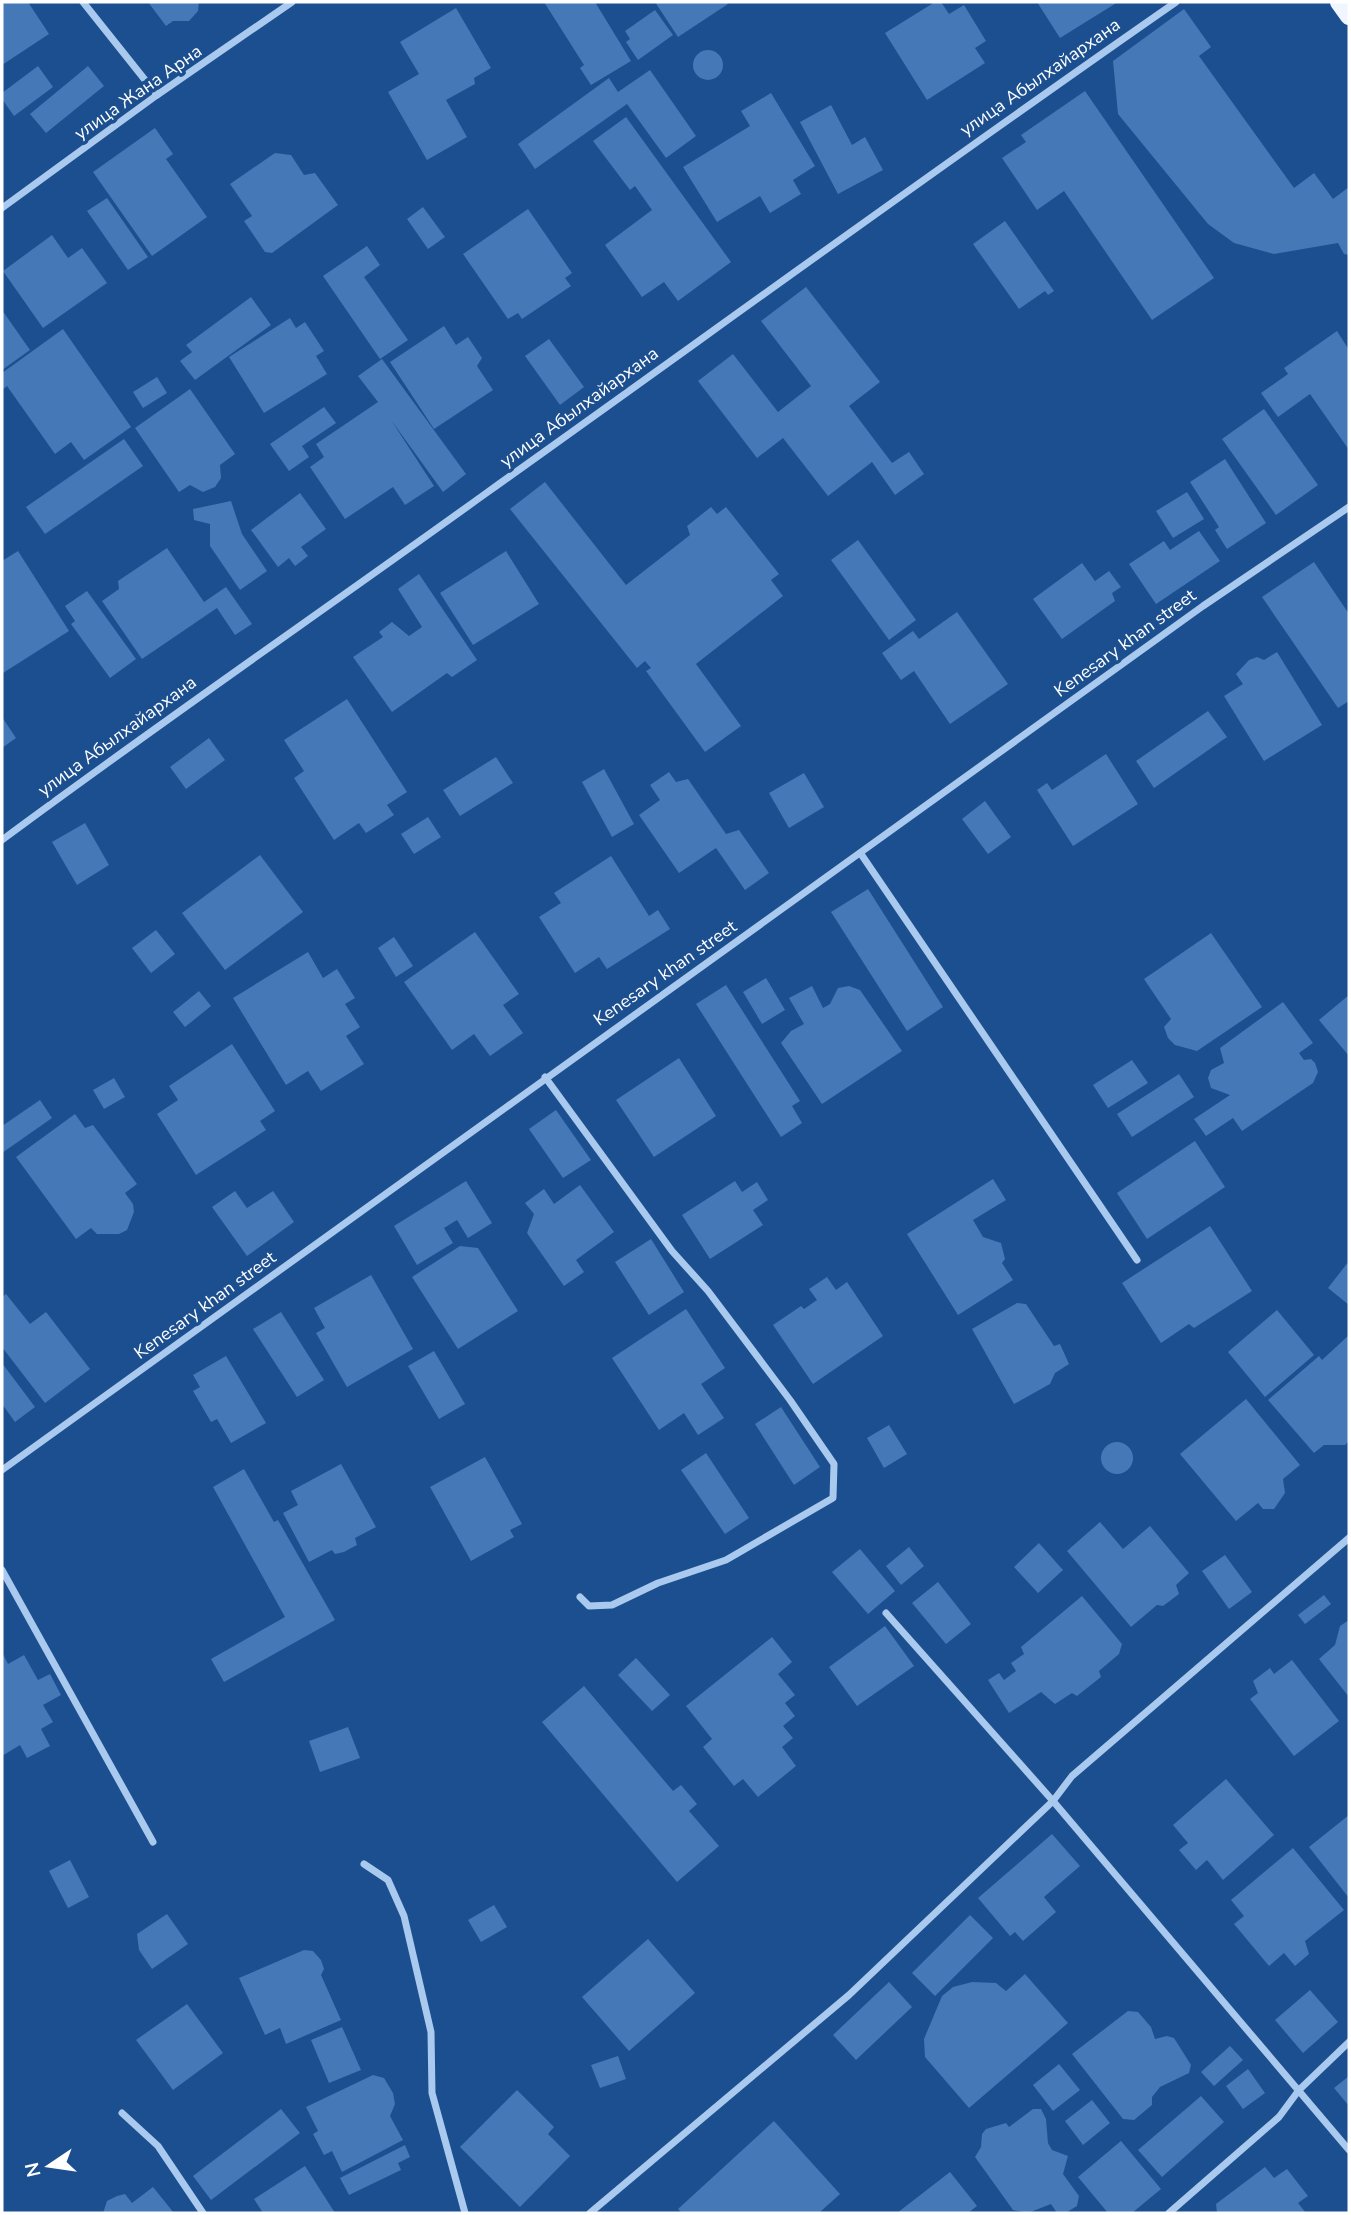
<svg xmlns="http://www.w3.org/2000/svg" width="1351" height="2215" font-family="'Nunito Sans',sans-serif">
<style>
.building{fill:#4478b7}
.lines{fill:none;stroke-linecap:round;stroke-linejoin:round}
.minor{stroke:#a9c9ee;stroke-width:7}
.primary{stroke:#f0f6ff;stroke-width:18}
.labels{text-anchor:middle;dominant-baseline:central;stroke-width:7;stroke-linejoin:round;paint-order:stroke}
.street-label{font-size:18px;fill:#fff;stroke:#1b4f8f}
</style>
<rect width="100%" height="100%" fill="#1b4f8f"/>
<g class="building">
<polygon points="2,2 28,2 49,34 2,65"/>
<polygon points="148,2 199,2 198,11 189,21 173,21 166,26"/>
<polygon points="544,2 595,2 631,61 591,85 580,68 584,65"/>
<polygon points="655,2 726,2 728,4 678,37"/>
<polygon points="935,2 941,2 949,14 964,5 986,41 975,48 985,63 927,100 885,33"/>
<polygon points="1037,2 1118,2 1060,38"/>
<polygon points="456,8 491,68 474,78 475,84 446,100 467,137 427,160 388,92 419,74 400,42"/>
<polygon points="1184,9 1211,47 1199,56 1294,188 1314,173 1333,199 1349,187 1349,255 1344,254 1338,243 1274,254 1234,243 1208,224 1118,114 1113,61"/>
<polygon points="655,10 673,35 638,60 626,42 630,39 625,31"/>
<circle cx="708" cy="65" r="15"/>
<polygon points="38,66 53,87 14,116 2,99 2,93"/>
<polygon points="88,66 104,86 46,133 30,114"/>
<polygon points="650,70 696,136 666,158 627,104 535,169 518,144 609,78 618,92"/>
<polygon points="1085,91 1214,278 1152,320 1064,191 1037,210 1002,158 1026,142 1021,135"/>
<polygon points="771,93 815,166 793,180 801,194 770,213 760,196 717,222 683,167 750,126 741,111"/>
<polygon points="831,105 852,145 865,137 883,170 838,194 800,122"/>
<polygon points="626,117 731,262 678,301 664,282 642,297 605,245 652,210 635,186 630,190 593,141"/>
<polygon points="155,128 173,154 166,159 207,217 152,256 93,172"/>
<polygon points="275,153 291,155 304,175 315,173 338,205 272,253 265,252 244,221 252,216 230,184"/>
<polygon points="107,198 148,257 128,270 87,211"/>
<polygon points="423,207 445,237 428,249 407,219"/>
<polygon points="528,209 572,273 565,278 571,286 522,319 518,313 508,319 463,254"/>
<polygon points="1005,221 1054,291 1048,295 1045,291 1019,309 973,244"/>
<polygon points="52,235 68,258 82,248 107,283 43,328 3,271"/>
<polygon points="367,246 380,265 364,277 408,340 380,359 323,276"/>
<polygon points="806,287 880,382 849,406 892,463 909,452 924,474 895,495 872,462 828,496 783,438 757,458 698,381 733,354 778,412 811,386 761,321"/>
<polygon points="251,297 271,325 195,380 180,361 192,352 186,345"/>
<polygon points="2,310 30,350 2,370"/>
<polygon points="290,318 296,328 305,322 324,351 316,356 327,374 264,413 229,357"/>
<polygon points="444,326 456,345 468,337 482,358 477,366 493,390 434,429 390,362"/>
<polygon points="63,329 131,427 84,460 71,442 55,454 7,386 2,390 2,373"/>
<polygon points="1337,331 1349,350 1349,450 1310,394 1278,417 1261,393 1288,374 1284,368"/>
<polygon points="549,339 584,387 560,405 525,356"/>
<polygon points="382,359 466,474 443,492 391,420 434,486 405,505 393,487 345,519 310,467 324,457 316,444 378,402 358,376"/>
<polygon points="157,377 167,393 143,408 133,392"/>
<polygon points="190,389 235,454 220,465 221,478 215,487 203,492 190,485 179,492 135,428"/>
<polygon points="324,407 336,423 302,446 309,457 289,471 270,444"/>
<polygon points="1264,409 1318,485 1276,515 1222,439"/>
<polygon points="124,439 143,466 45,534 26,507"/>
<polygon points="1225,459 1266,523 1227,549 1215,530 1219,527 1190,482"/>
<polygon points="545,482 626,585 690,535 687,526 711,507 717,514 726,507 779,574 771,580 783,596 696,664 741,726 705,752 646,671 651,668 645,661 637,668 510,509"/>
<polygon points="1187,492 1204,519 1173,538 1156,511"/>
<polygon points="300,493 326,529 301,547 308,556 295,566 289,558 278,567 251,530"/>
<polygon points="231,501 242,534 267,571 240,590 210,546 210,524 194,520 193,509"/>
<polygon points="1199,531 1220,561 1156,604 1129,564 1164,541 1170,550"/>
<polygon points="858,540 916,620 889,640 831,560"/>
<polygon points="167,548 204,602 226,587 252,624 235,635 217,608 142,659 102,601 119,589 118,581"/>
<polygon points="18,551 69,631 3,673 2,561"/>
<polygon points="506,551 539,604 473,645 440,593"/>
<polygon points="1314,562 1349,614 1349,701 1338,708 1262,597"/>
<polygon points="1082,563 1095,581 1109,571 1121,587 1112,593 1115,601 1062,639 1033,599"/>
<polygon points="419,574 477,660 452,677 447,673 392,712 353,657 383,637 379,632 392,622 409,636 422,627 398,589"/>
<polygon points="87,591 136,659 110,678 71,624 75,621 65,606"/>
<polygon points="957,612 1008,684 950,724 914,671 901,680 882,653 913,631 919,639"/>
<polygon points="1277,652 1322,725 1264,761 1224,696 1243,684 1236,674 1249,660 1257,657 1264,660"/>
<polygon points="347,699 407,792 387,805 394,815 366,833 359,823 334,840 294,778 304,771 284,740"/>
<polygon points="1208,711 1227,737 1154,788 1136,761"/>
<polygon points="2,717 16,738 2,748"/>
<polygon points="209,738 225,760 186,789 170,767"/>
<polygon points="1106,754 1138,804 1073,846 1037,790 1047,783 1052,790"/>
<polygon points="496,757 513,783 460,816 443,790"/>
<polygon points="604,769 634,824 612,837 582,782"/>
<polygon points="669,772 676,782 688,779 726,834 739,830 769,873 745,890 716,848 679,873 639,815 660,800 650,785"/>
<polygon points="804,773 824,807 789,828 769,793"/>
<polygon points="985,801 1011,837 988,854 962,819"/>
<polygon points="428,817 441,837 414,854 401,834"/>
<polygon points="85,823 109,865 77,885 52,842"/>
<polygon points="260,855 303,912 225,970 182,913"/>
<polygon points="611,856 649,916 658,910 670,929 607,969 599,957 575,973 539,917 561,903 554,893"/>
<polygon points="868,889 943,1007 907,1031 831,912"/>
<polygon points="156,930 175,954 151,973 132,948"/>
<polygon points="475,932 519,994 503,1005 523,1033 490,1056 474,1034 452,1050 404,982"/>
<polygon points="1211,933 1262,1007 1197,1051 1175,1045 1168,1038 1164,1027 1171,1019 1144,979"/>
<polygon points="394,937 413,966 396,977 378,948"/>
<polygon points="308,952 323,978 337,969 355,998 345,1004 360,1027 346,1036 364,1064 321,1091 308,1071 286,1085 233,998"/>
<polygon points="766,978 785,1010 762,1024 743,992"/>
<polygon points="726,985 800,1101 792,1106 802,1123 781,1137 696,1004"/>
<polygon points="812,986 823,1008 830,1004 838,988 849,986 860,990 902,1051 822,1104 781,1043 791,1031 804,1024 789,998"/>
<polygon points="199,991 211,1006 185,1027 173,1012"/>
<polygon points="1349,995 1349,1056 1319,1020"/>
<polygon points="1283,1002 1313,1043 1299,1053 1304,1060 1311,1059 1315,1063 1318,1072 1313,1083 1242,1131 1233,1118 1206,1136 1194,1119 1230,1095 1211,1088 1208,1078 1211,1070 1224,1063 1220,1048"/>
<polygon points="232,1044 275,1111 260,1121 266,1130 196,1175 157,1114 178,1100 169,1086"/>
<polygon points="679,1058 716,1116 654,1157 616,1100"/>
<polygon points="1132,1060 1148,1083 1108,1108 1093,1085"/>
<polygon points="1179,1074 1194,1097 1132,1137 1117,1114"/>
<polygon points="114,1078 125,1097 104,1109 93,1090"/>
<polygon points="40,1100 52,1118 2,1153 2,1126"/>
<polygon points="556,1110 591,1160 563,1178 529,1129"/>
<polygon points="75,1114 85,1128 93,1125 137,1184 125,1193 133,1204 134,1212 127,1230 119,1234 97,1234 91,1228 76,1239 16,1157"/>
<polygon points="1195,1141 1225,1187 1147,1239 1117,1193"/>
<polygon points="993,1179 1006,1200 973,1220 983,1237 1001,1243 1005,1259 1002,1263 1013,1280 958,1315 907,1234"/>
<polygon points="466,1181 492,1223 468,1238 457,1220 444,1228 453,1243 417,1265 394,1226"/>
<polygon points="735,1181 742,1192 757,1182 768,1200 753,1210 763,1225 710,1259 682,1215"/>
<polygon points="580,1185 614,1232 576,1260 584,1272 564,1286 527,1233 534,1214 525,1203 544,1189 554,1204"/>
<polygon points="235,1191 247,1208 273,1191 294,1222 247,1256 212,1207"/>
<polygon points="1210,1226 1252,1291 1194,1328 1189,1324 1161,1343 1122,1283"/>
<polygon points="651,1239 684,1292 649,1315 615,1262"/>
<polygon points="460,1246 478,1248 518,1311 458,1349 412,1277"/>
<polygon points="1349,1261 1349,1305 1328,1288"/>
<polygon points="371,1275 413,1349 347,1387 316,1333 325,1328 314,1308"/>
<polygon points="827,1277 836,1290 847,1282 883,1336 813,1384 773,1325 801,1306 804,1309 817,1300 809,1289"/>
<polygon points="6,1294 30,1324 46,1312 90,1369 45,1403 2,1347 2,1297"/>
<polygon points="1017,1303 1026,1304 1054,1346 1060,1344 1069,1364 1055,1373 1050,1384 1014,1404 972,1329"/>
<polygon points="686,1309 725,1368 701,1384 724,1418 698,1435 684,1413 659,1430 612,1358"/>
<polygon points="1277,1310 1314,1355 1265,1397 1228,1352"/>
<polygon points="281,1312 324,1380 297,1397 253,1329"/>
<polygon points="1349,1335 1349,1441 1345,1445 1324,1445 1314,1453 1268,1400 1319,1356 1322,1360"/>
<polygon points="434,1351 465,1404 439,1419 408,1366"/>
<polygon points="226,1356 266,1423 231,1443 217,1419 211,1422 193,1391 200,1387 193,1375"/>
<polygon points="2,1363 35,1407 15,1422 2,1404"/>
<polygon points="1246,1399 1300,1465 1283,1479 1285,1493 1274,1509 1263,1509 1258,1503 1236,1521 1180,1454"/>
<polygon points="781,1407 820,1467 794,1485 755,1424"/>
<polygon points="889,1425 907,1454 884,1468 867,1438"/>
<circle cx="1117" cy="1458" r="16"/>
<polygon points="706,1453 749,1518 725,1534 681,1470"/>
<polygon points="485,1457 522,1524 510,1530 514,1537 471,1561 430,1487"/>
<polygon points="341,1464 376,1527 355,1538 357,1545 344,1552 335,1554 332,1550 309,1562 283,1513 298,1505 291,1491"/>
<polygon points="244,1469 274,1522 278,1520 335,1620 224,1682 211,1659 285,1617 213,1487"/>
<polygon points="1100,1522 1123,1549 1150,1526 1189,1573 1176,1585 1179,1594 1163,1606 1157,1605 1131,1627 1067,1551"/>
<polygon points="1039,1543 1063,1570 1038,1593 1014,1567"/>
<polygon points="909,1547 924,1566 901,1585 886,1566"/>
<polygon points="860,1549 895,1591 868,1614 832,1572"/>
<polygon points="1225,1555 1252,1592 1229,1609 1202,1571"/>
<polygon points="938,1582 971,1624 946,1644 912,1603"/>
<polygon points="1324,1595 1331,1604 1305,1624 1298,1615"/>
<polygon points="1082,1596 1122,1644 1119,1654 1099,1671 1101,1677 1077,1696 1072,1693 1055,1704 1041,1692 1009,1713 988,1680 999,1673 1004,1680 1016,1671 1011,1663 1024,1654 1021,1647"/>
<polygon points="1349,1620 1349,1697 1319,1659 1335,1645 1340,1626"/>
<polygon points="885,1626 914,1666 857,1706 829,1667"/>
<polygon points="772,1637 792,1662 778,1674 795,1695 785,1703 795,1716 783,1726 793,1738 782,1747 796,1766 758,1797 743,1779 734,1786 703,1747 712,1739 686,1706"/>
<polygon points="2,1652 8,1664 24,1655 38,1680 50,1674 61,1695 43,1705 53,1722 41,1729 50,1746 27,1758 20,1745 2,1756"/>
<polygon points="636,1658 670,1695 652,1711 618,1675"/>
<polygon points="1292,1660 1339,1721 1294,1756 1250,1699 1258,1693 1253,1681 1270,1668 1274,1674"/>
<polygon points="584,1686 673,1791 681,1785 697,1804 689,1811 719,1846 677,1882 542,1722"/>
<polygon points="348,1727 360,1758 320,1772 309,1741"/>
<polygon points="1226,1779 1274,1835 1223,1880 1207,1860 1196,1870 1179,1850 1188,1843 1173,1825"/>
<polygon points="1349,1815 1349,1898 1309,1847"/>
<polygon points="1052,1834 1080,1866 1044,1897 1056,1912 1023,1941 1015,1932 1010,1936 978,1898"/>
<polygon points="1293,1848 1344,1910 1305,1941 1309,1954 1295,1966 1284,1953 1269,1966 1234,1924 1244,1916 1231,1900"/>
<polygon points="70,1860 89,1897 68,1908 49,1871"/>
<polygon points="494,1905 507,1927 481,1942 468,1920"/>
<polygon points="167,1914 188,1944 152,1969 139,1950 137,1934"/>
<polygon points="970,1915 993,1938 935,1996 912,1973"/>
<polygon points="648,1939 695,1993 629,2051 582,1997"/>
<polygon points="304,1950 313,1951 321,1960 324,1969 321,1975 341,2020 286,2044 280,2028 265,2035 239,1978"/>
<polygon points="1025,1974 1068,2023 969,2108 925,2057 924,2039 942,1996 953,1987 972,1982 996,1983 1006,1991"/>
<polygon points="889,1982 912,2007 856,2060 833,2035"/>
<polygon points="1310,1990 1338,2022 1303,2053 1275,2020"/>
<polygon points="187,2004 223,2053 173,2090 136,2040"/>
<polygon points="1128,2011 1138,2012 1151,2027 1155,2039 1167,2036 1174,2038 1191,2065 1189,2073 1160,2087 1152,2097 1152,2105 1134,2120 1123,2119 1072,2054"/>
<polygon points="342,2027 361,2070 329,2083 311,2040"/>
<polygon points="1230,2046 1243,2060 1214,2086 1201,2072"/>
<polygon points="618,2056 626,2079 600,2088 591,2065"/>
<polygon points="1059,2064 1080,2090 1053,2111 1033,2085"/>
<polygon points="1248,2069 1265,2093 1243,2109 1226,2086"/>
<polygon points="373,2075 384,2078 393,2093 395,2104 390,2116 403,2140 342,2172 332,2151 324,2155 313,2134 318,2131 306,2107"/>
<polygon points="1349,2076 1349,2106 1334,2088"/>
<polygon points="517,2090 554,2127 548,2134 570,2156 520,2207 460,2147"/>
<polygon points="1201,2096 1224,2122 1162,2177 1138,2150"/>
<polygon points="1092,2100 1110,2123 1083,2145 1065,2121"/>
<polygon points="281,2109 300,2133 211,2200 193,2176"/>
<polygon points="1033,2109 1041,2109 1046,2119 1048,2143 1052,2150 1068,2156 1063,2174 1079,2196 1077,2206 1067,2212 1057,2213 1051,2204 1028,2213 1013,2210 975,2157 981,2147 982,2134 986,2129 1006,2123 1009,2127"/>
<polygon points="774,2121 840,2194 819,2213 682,2213 678,2209"/>
<polygon points="1121,2141 1161,2189 1132,2213 1108,2213 1078,2177"/>
<polygon points="405,2145 410,2157 398,2163 401,2170 349,2195 340,2178"/>
<polygon points="305,2166 335,2213 263,2213 254,2199"/>
<polygon points="1265,2167 1274,2178 1287,2169 1308,2196 1298,2203 1306,2213 1217,2213 1216,2204"/>
<polygon points="950,2172 977,2206 968,2213 897,2213"/>
<polygon points="153,2187 174,2213 103,2213 107,2201 117,2196 125,2194 132,2203"/>
</g>
<g class="lines">
<g class="minor">
<polyline points="83,2 157,95"/>
<polyline points="2,208 157,95 292,2"/>
<path d="M2 840C161 722 324 610 485 494 715 330 944 163 1176 2"/>
<polyline points="861,854 1137,1260"/>
<polyline points="545,1077 672,1251 708,1291 790,1400 834,1464 833,1498 726,1560 658,1583 612,1605 589,1606 580,1597"/>
<polyline points="2,1470 1203,606 1349,507"/>
<polyline points="2,1570 153,1842"/>
<polyline points="886,1613 1053,1801 1349,2150"/>
<polyline points="364,1864 388,1880 404,1916 431,2032 432,2093 465,2213"/>
<polyline points="122,2113 158,2146 203,2213"/>
<polyline points="590,2213 849,1995 1053,1801 1072,1776 1349,1538"/>
<polyline points="1169,2213 1279,2117 1299,2090 1349,2042"/>
</g>
<polyline class="primary" points="1339,2 1349,16"/>
</g>
<g class="labels">
<g class="street-label">
<text transform="translate(1040 77) rotate(-35)">улица Абылхайархана</text>
<text transform="translate(138 92) rotate(-35)">улица Жана Арна</text>
<text transform="translate(579 407) rotate(-36)">улица Абылхайархана</text>
<text transform="translate(1125 643) rotate(-36)">Kenesary khan street</text>
<text transform="translate(117 736) rotate(-36)">улица Абылхайархана</text>
<text transform="translate(665 973) rotate(-35)">Kenesary khan street</text>
<text transform="translate(205 1305) rotate(-36)">Kenesary khan street</text>
</g>
</g>
<rect width="1351" height="2215" fill="none" stroke="#ffffff" stroke-width="7"/>
<g transform="translate(49 2166) rotate(257)" stroke="#1b4f8f" stroke-width="5" paint-order="stroke">
<path d="M0-5L12 26L0 18L-12 26Z" fill="#ffffff"/>
<text y="-10" font-size="19" font-weight="bold" text-anchor="middle" fill="#ffffff">N</text>
</g>
</svg>
